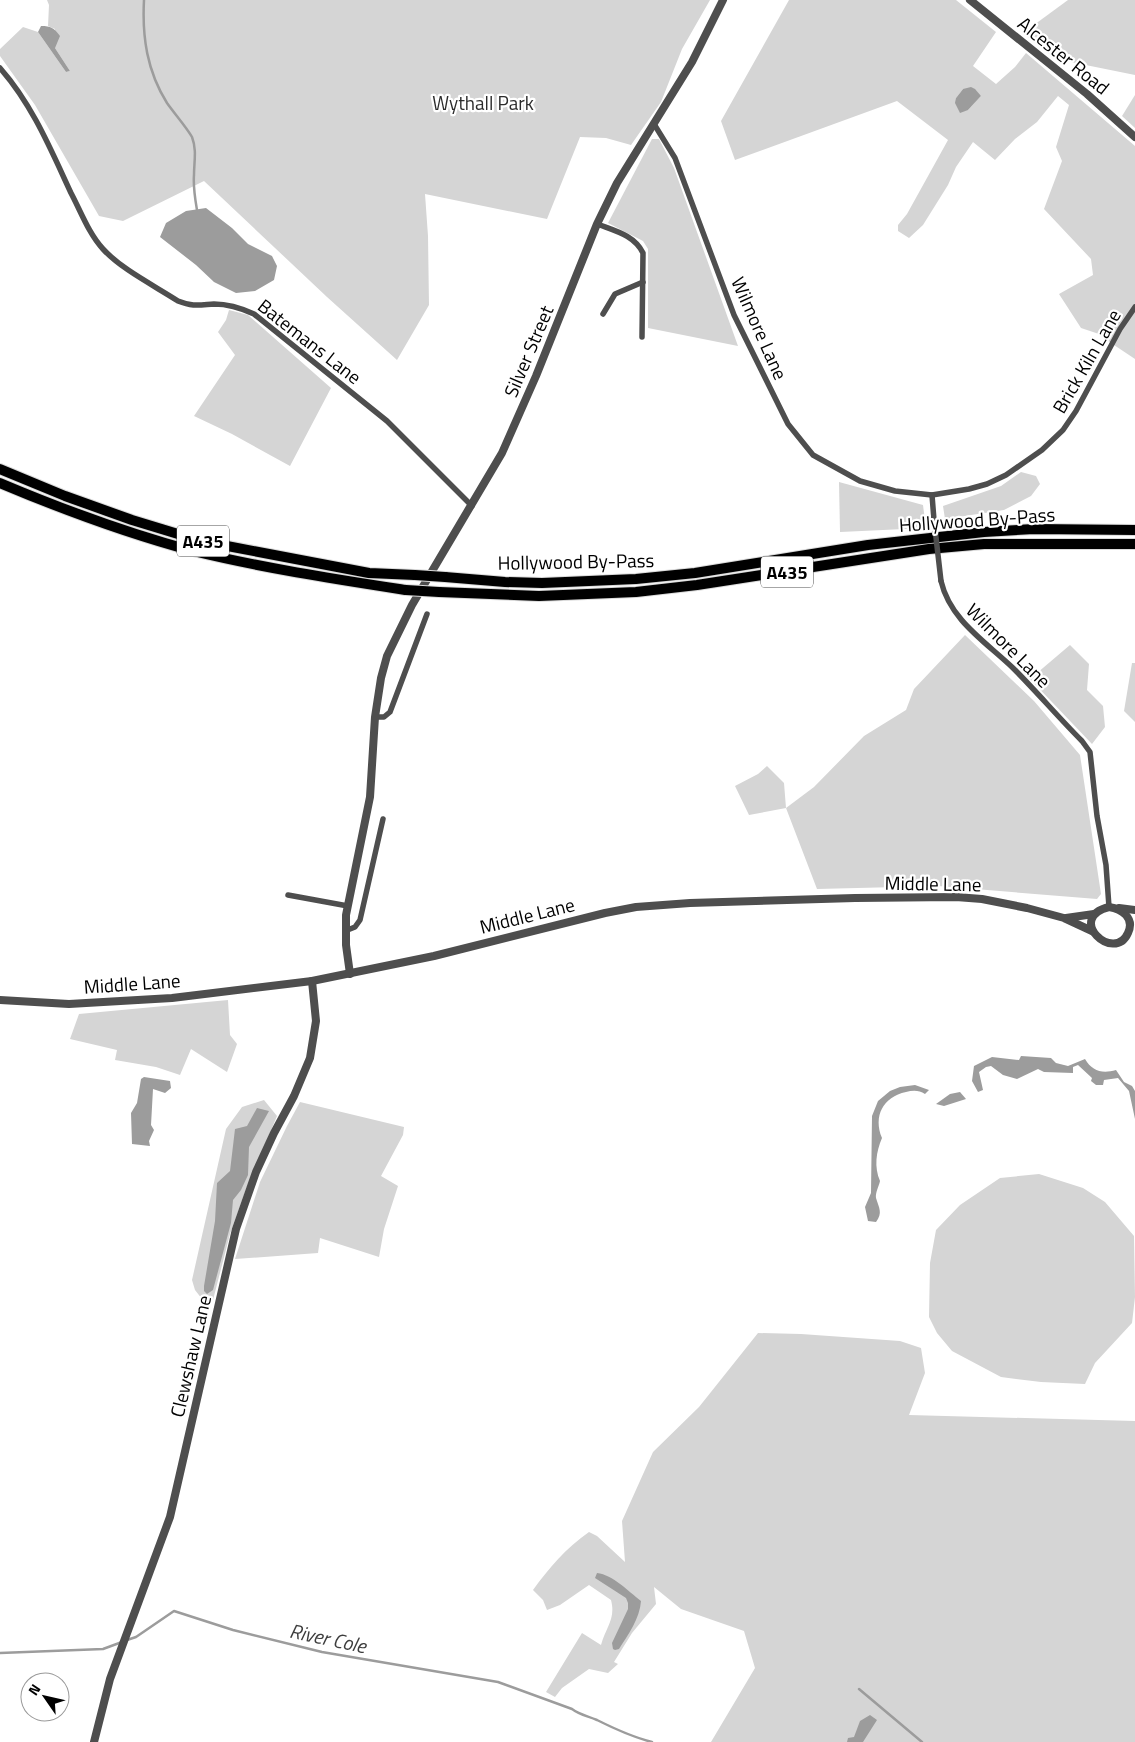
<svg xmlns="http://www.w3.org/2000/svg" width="1135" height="1742" font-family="'Titillium Web',sans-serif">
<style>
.green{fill:#d5d5d5;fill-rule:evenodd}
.water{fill:#9c9c9c}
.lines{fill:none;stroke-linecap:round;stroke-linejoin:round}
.stream{stroke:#9c9c9c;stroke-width:2.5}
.trunk-casing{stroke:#dbdbdb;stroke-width:12}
.minor{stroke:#4e4e4e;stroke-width:5.5}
.tertiary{stroke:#4e4e4e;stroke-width:8}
.trunk{stroke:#000;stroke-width:10}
.trunk-bridge-casing{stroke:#dbdbdb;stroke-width:12;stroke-linecap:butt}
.minor-bridge{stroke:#4e4e4e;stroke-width:5.5}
.trunk-bridge{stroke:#000;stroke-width:10}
.labels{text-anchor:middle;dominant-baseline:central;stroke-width:4.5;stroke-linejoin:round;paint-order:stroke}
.shield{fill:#fff;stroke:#4c4c4c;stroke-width:1}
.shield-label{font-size:18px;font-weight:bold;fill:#000}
.street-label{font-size:19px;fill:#000;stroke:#fff}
.park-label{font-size:19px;fill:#2c2c2c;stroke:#fff}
.water-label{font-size:20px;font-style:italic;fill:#3d3d3d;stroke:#fff}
</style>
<rect width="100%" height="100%" fill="#fff"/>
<g class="green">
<polygon points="47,0 710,0 682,49 661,102 631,145 606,138 580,137 547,219 425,194 428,236 429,305 397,360 327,297 204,181 123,221 99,216 35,105 0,56 0,49 23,27 38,32 66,72 70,71 55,48 55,29 48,26 49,5"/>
<path d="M789 0H956L996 32 973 66 996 84 1015 67 1026 53 1135 146V359L1105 339 1102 335 1081 328 1059 294 1093 275 1091 259 1044 209 1062 161 1056 147 1069 105 1058 96 1037 122 1015 139 995 160 973 142 956 167 948 185 923 225 909 238 898 231V225L907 214 948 140 897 101 735 160 721 121ZM963 89 981 96 968 110 956 98Z"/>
<polygon points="1068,0 1135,0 1135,75 1056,59 1023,33"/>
<polygon points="1135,95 1135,128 1122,116"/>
<polygon points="652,139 659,139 674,168 738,346 648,328 648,249 643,241 608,223"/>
<polygon points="229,310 248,315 331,388 290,466 232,434 194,416 235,355 218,332 226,320"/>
<polygon points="1021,472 1036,476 1040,484 1031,496 1004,510 945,519 943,506 1001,486"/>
<polygon points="839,482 923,505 926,528 840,532"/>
<polygon points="965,635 1034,701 1080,755 1101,894 1097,899 938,886 817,889 786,808 749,815 735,786 758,774 767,766 784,783 786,808 814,787 864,736 906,710 914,689"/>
<polygon points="1070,645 1089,664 1087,690 1103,706 1105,727 1092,744 1030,679"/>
<polygon points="1132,663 1135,663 1135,722 1124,711"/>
<polygon points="228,1000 230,1035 237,1044 227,1072 191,1049 180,1075 156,1067 115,1060 117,1050 70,1039 79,1014"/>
<polygon points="264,1100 277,1116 246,1189 230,1234 213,1300 202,1299 195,1290 192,1280 226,1129 242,1107"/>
<polygon points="300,1102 404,1127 403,1135 381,1176 398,1186 384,1229 379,1257 320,1238 318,1253 235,1259 260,1182 287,1126"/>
<polygon points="1039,1174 1083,1188 1105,1202 1134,1236 1135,1297 1132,1323 1095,1363 1085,1384 1041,1382 1001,1377 952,1351 937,1333 929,1317 930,1263 936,1230 960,1205 1000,1178"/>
<path d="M758 1333 801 1334 900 1341 921 1348 925 1373 909 1415 1135 1421V1742H711L755 1668 744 1631 681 1609 654 1587 656 1604 632 1633 614 1662 618 1664 608 1673 589 1669 562 1688 555 1697 546 1692 582 1633 601 1645C606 1627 616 1619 611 1600L589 1585 560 1605 547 1610 543 1600 533 1590C549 1568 566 1548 589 1532L597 1536 625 1562 622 1521 653 1452 699 1407Z"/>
</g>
<g class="water">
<path d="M41 26C51 26 54 28 60 36L55 48 70 71 66 72 38 32Z"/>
<polygon points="971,87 975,89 981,96 968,110 960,113 955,103 956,98 963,89"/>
<polygon points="206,208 232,228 248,244 272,256 277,266 274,280 255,291 236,293 214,282 196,265 160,237 166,223 186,211"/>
<path d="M1021 1056 1051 1058 1056 1063 1068 1066 1085 1059C1092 1071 1102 1074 1116 1070L1124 1082 1132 1086 1135 1091V1119L1129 1091 1118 1078 1104 1080 1103 1085H1096L1091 1081 1092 1078 1078 1065 1073 1067V1073L1044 1072 1038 1069 1017 1079 1003 1075 991 1066 986 1067 979 1072 983 1090 978 1092 972 1081 974 1066 992 1057 1019 1060Z"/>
<polygon points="144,1077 170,1081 171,1088 165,1093 153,1089 151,1125 154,1130 149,1141 150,1146 132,1144 131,1113 137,1103 141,1079"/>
<path d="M915 1085 929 1090 925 1094C919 1090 913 1090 906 1092 883 1097 873 1116 882 1138 876 1152 874 1167 880 1181 879 1186 875 1193 876 1198 879 1208 883 1213 876 1222L868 1221 865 1207 871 1193 872 1116 878 1101 890 1091 900 1087Z"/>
<polygon points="960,1092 966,1099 944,1106 936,1104 950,1094"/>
<polygon points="257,1108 269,1111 249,1147 248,1175 241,1190 233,1200 231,1223 213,1290 207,1294 204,1291 204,1286 215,1221 217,1183 230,1171 235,1129 247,1126"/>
<path d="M597 1573C613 1575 628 1591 641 1601 640 1618 628 1635 619 1649L615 1650 613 1649 612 1643 628 1609V1603L626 1598 595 1578Z"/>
<polygon points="870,1715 877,1720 863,1742 847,1742 848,1738 854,1737 860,1721"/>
</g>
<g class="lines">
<g class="stream">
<path d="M144 0C142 37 147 71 167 103 174 113 187 128 192 137 197 150 194 162 194 175 193 187 195 198 197 210"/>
<path d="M127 1640 136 1637 174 1611 233 1630 322 1652 498 1682 572 1709C580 1715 588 1716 597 1720 615 1729 632 1737 652 1742"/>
<polyline points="0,1653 103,1649 122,1642"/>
<polyline points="859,1689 922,1742"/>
</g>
<g class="trunk-casing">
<g id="trunk">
<polyline points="0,469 65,496 132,520 201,541 369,573 415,575"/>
<path d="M0 483C64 510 126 533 193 551 263 568 335 579 406 590"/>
<polyline points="445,577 505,582 542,583 636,579 695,573 868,545 984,532 1034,529 1135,530"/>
<polyline points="439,592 539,596 636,592 697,585 929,549 984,544 1135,544"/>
</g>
</g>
<g class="minor">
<path d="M0 68C32 104 51 150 71 193 81 212 89 234 103 249 121 269 155 286 178 301 193 307 199 305 214 304 228 304 241 308 254 314L387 421 472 506"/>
<polyline points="654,124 675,158 734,315 788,424 813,455 860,481 895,491 932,495 969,489 987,484 1006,475 1042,450 1063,430 1076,411 1120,329 1135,307"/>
<path d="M597 224C615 231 634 235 643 253L642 337"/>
<polyline points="603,314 615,294 643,282"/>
<polyline points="932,495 934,520"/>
<path d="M941 581C950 620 986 642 1013 668 1037 692 1058 717 1082 741L1090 752 1097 816 1106 865 1109 907"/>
<polyline points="375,717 384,717 390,712 427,614"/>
<polyline points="288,895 348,906"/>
<polyline points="345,931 355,927 360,920 383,819"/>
</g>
<g class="tertiary">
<polyline points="970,0 1087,94 1135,137"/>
<path d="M1109 907C1122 909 1135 918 1128 933 1114 964 1065 918 1109 907Z"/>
<polyline points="1119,908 1135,910"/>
<polyline points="1066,918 1094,914"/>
<polyline points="350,974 346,945 346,915 370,797 375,717 381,678 387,656 412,605 502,453 536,376 597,224 617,183 692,62 723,0"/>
<polyline points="0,1000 69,1004 172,998 312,981 434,956 605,913 636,907 690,903 855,898 956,897 982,899 1027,908 1064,918 1092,931"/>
<polyline points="94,1742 110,1679 170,1517 236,1229 256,1172 274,1133 294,1096 310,1058 316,1021 312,981"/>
</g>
<use href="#trunk" class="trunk"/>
<g class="trunk-bridge-casing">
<g id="trunk-bridge">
<polyline points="415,575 445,577"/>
<polyline points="406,590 439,592"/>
</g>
</g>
<polyline class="minor-bridge" points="934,520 941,581"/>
<use href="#trunk-bridge" class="trunk-bridge"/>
</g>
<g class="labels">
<g class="shield">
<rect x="177" y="525.5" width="52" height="31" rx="4"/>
<rect x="761" y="556.5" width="52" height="31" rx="4"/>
</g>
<g class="shield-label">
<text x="203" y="541">A435</text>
<text x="787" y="572">A435</text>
</g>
<g class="street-label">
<text transform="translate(1064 55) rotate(39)">Alcester Road</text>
<text transform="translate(760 328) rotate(66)">Wilmore Lane</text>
<text transform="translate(310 341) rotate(38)">Batemans Lane</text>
<text transform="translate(528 351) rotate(-67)">Silver Street</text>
<text transform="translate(1086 361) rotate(-60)">Brick Kiln Lane</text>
<text transform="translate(977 519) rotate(-4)">Hollywood By-Pass</text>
<text transform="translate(576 561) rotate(-1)">Hollywood By-Pass</text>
<text transform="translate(1009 645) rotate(45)">Wilmore Lane</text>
<text transform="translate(933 883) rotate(1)">Middle Lane</text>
<text transform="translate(527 915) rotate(-14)">Middle Lane</text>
<text transform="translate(132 983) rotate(-4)">Middle Lane</text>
<text transform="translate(190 1356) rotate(-77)">Clewshaw Lane</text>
</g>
<g class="park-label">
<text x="483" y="102">Wythall Park</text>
</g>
<g class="water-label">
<text transform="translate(328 1638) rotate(12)">River Cole</text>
</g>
</g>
<g transform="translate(45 1697) rotate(304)"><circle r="24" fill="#ffffff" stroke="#999999"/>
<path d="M0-4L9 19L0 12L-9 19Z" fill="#000000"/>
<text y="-8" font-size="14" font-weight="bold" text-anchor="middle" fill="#000000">N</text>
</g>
</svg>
